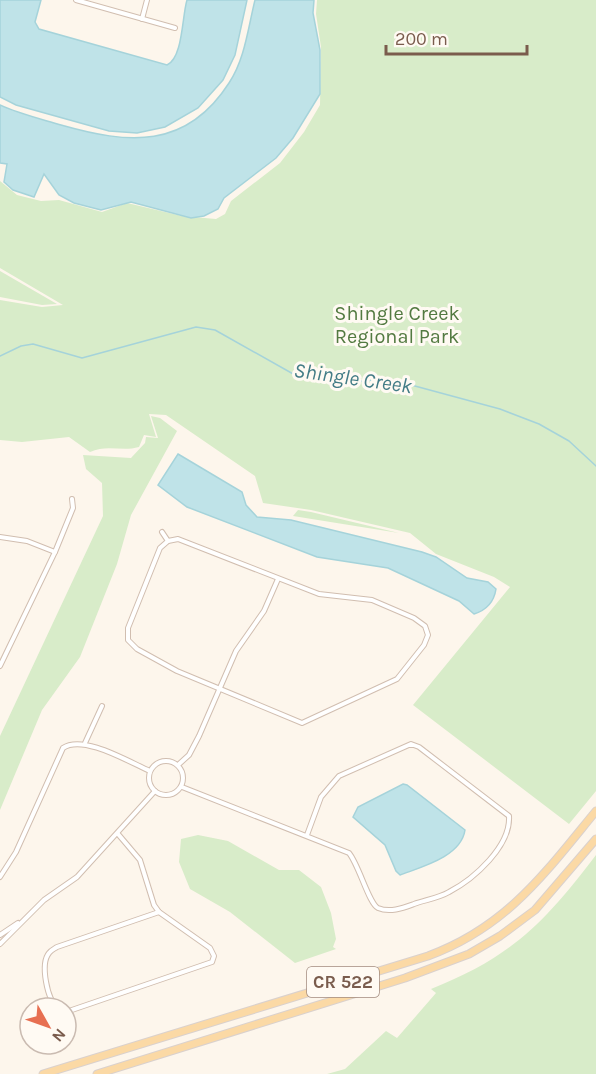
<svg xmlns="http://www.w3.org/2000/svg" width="596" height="1074" font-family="Karla,sans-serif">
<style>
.green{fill:#d8ecc9}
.water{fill:#bfe3e8;stroke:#a5d3da;stroke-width:1.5}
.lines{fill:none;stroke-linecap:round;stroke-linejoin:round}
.stream{stroke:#a5d3da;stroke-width:1.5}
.street-casing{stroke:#d1beb0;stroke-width:6}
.primary-casing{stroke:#dad1cd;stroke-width:9}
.street{stroke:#fff;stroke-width:4}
.primary{stroke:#fbd9a5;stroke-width:7}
.labels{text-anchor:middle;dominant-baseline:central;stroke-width:6;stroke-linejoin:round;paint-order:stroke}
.shield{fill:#fffaf3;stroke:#a28b7f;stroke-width:1.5}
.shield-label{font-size:18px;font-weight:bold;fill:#7a5c4d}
.park-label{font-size:20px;fill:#537a41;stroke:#fffaf3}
.water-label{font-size:21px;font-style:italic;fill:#437c86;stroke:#fffaf3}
</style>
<rect width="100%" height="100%" fill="#fdf6ec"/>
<g class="green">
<path d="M317 0H596V791L569 824 413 705 510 587 494 577 436 554 410 533 311 510 263 503 255 476 166 415 149 414 156 437 144 435 139 447C122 452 107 444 90 452L69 437 22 442 0 440V300L42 307 63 305 0 268V181L17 195 41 201 59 200 102 212 127 203 182 216 216 219 225 214 231 201 280 163 304 132 320 105 321 47 316 14Z"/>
<polygon points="0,271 57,304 42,305 0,297"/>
<polygon points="151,416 160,418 177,431 131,515 117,564 80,657 42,710 0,810 0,736 103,516 102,483 86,469 83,455 131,458 145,443 146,437 158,438"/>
<polygon points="298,510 311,512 399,533 293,516"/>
<polygon points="198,835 228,841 279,870 299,870 321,887 331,913 336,939 333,947 336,949 295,963 230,912 190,889 179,862 181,839"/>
<path d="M596 855V1074H327L345 1069 386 1031 397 1038 436 993 431 989C512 957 545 922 596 855Z"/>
</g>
<g class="water">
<path d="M0 0H41L35 22 39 29 167 65C183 58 182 16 187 0H247L235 55 223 80 198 108 165 127 137 133 109 131 16 105 0 97Z"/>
<path d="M255 0H314L313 13 320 50V94L293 138 276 158 224 198 218 209 204 216 191 218 131 202 101 210 74 203 59 195 44 174 34 197 13 190 4 182 7 164 0 163V105C19 114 41 119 61 125 128 144 186 150 229 83 245 59 248 28 255 0Z"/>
<path d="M178 454 242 492 246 505 257 517 291 520 422 552 436 557 467 578 488 582 496 589C494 602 487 610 474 614L459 601 388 568 317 557 187 507 158 485Z"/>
<path d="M403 784 407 785 465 830C461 857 421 867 400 875L396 871 385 845 353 817 358 807Z"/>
</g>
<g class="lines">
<polyline class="stream" points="0,356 21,346 33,344 82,358 196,327 215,330 295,375 318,375 350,382 389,379 500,409 539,424 569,441 596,466"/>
<g class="street-casing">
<g id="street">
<polyline points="76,0 175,28"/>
<polyline points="142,19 147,0"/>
<polyline points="162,532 168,541"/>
<polyline points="0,537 27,541 55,552"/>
<polygon points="178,539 319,594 372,600 414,618 425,626 428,635 424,645 397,679 302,723 177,671 137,649 128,640 128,628 160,548 168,541"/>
<polyline points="0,666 55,552 73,508 72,499"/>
<polyline points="85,743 102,706"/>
<circle cx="166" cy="778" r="17"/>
<polyline points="178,765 189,755 199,736 236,651 264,611 278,579"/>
<path d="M182 787 349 853C359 865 369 904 378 908 390 913 403 908 414 904 425 900 439 898 449 892 474 879 511 846 509 816L419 747 411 744 339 776 321 797 307 835"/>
<path d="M0 877 16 852 63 748C83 734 129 762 150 771"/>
<polyline points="0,935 18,923"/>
<polyline points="0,944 44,900 77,877 155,791"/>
<path d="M58 1008C47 1000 40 964 49 953 51 950 54 949 57 947L159 912"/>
<polyline points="66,1012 212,962 214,956 210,948 159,912 154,905 140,860 118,834"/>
</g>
</g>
<g class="primary-casing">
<g id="primary">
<path d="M43 1074 428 956C507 927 545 873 596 811"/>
<polyline points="97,1074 405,978 469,954 500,936 535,910 596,839"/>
</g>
</g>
<use href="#street" class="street"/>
<use href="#primary" class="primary"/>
</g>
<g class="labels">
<rect class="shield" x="307" y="967" width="72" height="30" rx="4.5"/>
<g class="shield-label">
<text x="343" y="982">CR 522</text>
</g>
<g class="park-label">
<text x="397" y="313">Shingle Creek<tspan x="397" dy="23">Regional Park</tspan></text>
</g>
<g class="water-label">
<text transform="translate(353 378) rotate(8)">Shingle Creek</text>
</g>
</g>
<g transform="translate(48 1026) rotate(130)"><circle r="28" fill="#fffaf3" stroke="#cabbb1" stroke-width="1.5"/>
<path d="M0-4.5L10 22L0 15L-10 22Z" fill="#e76f51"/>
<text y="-9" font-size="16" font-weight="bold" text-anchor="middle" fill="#7a5c4d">N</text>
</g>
<path d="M386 45v9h141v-9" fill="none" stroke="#7a5c4d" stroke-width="3"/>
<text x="395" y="45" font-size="18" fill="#7a5c4d" stroke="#fffaf3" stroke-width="4.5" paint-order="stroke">200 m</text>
</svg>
